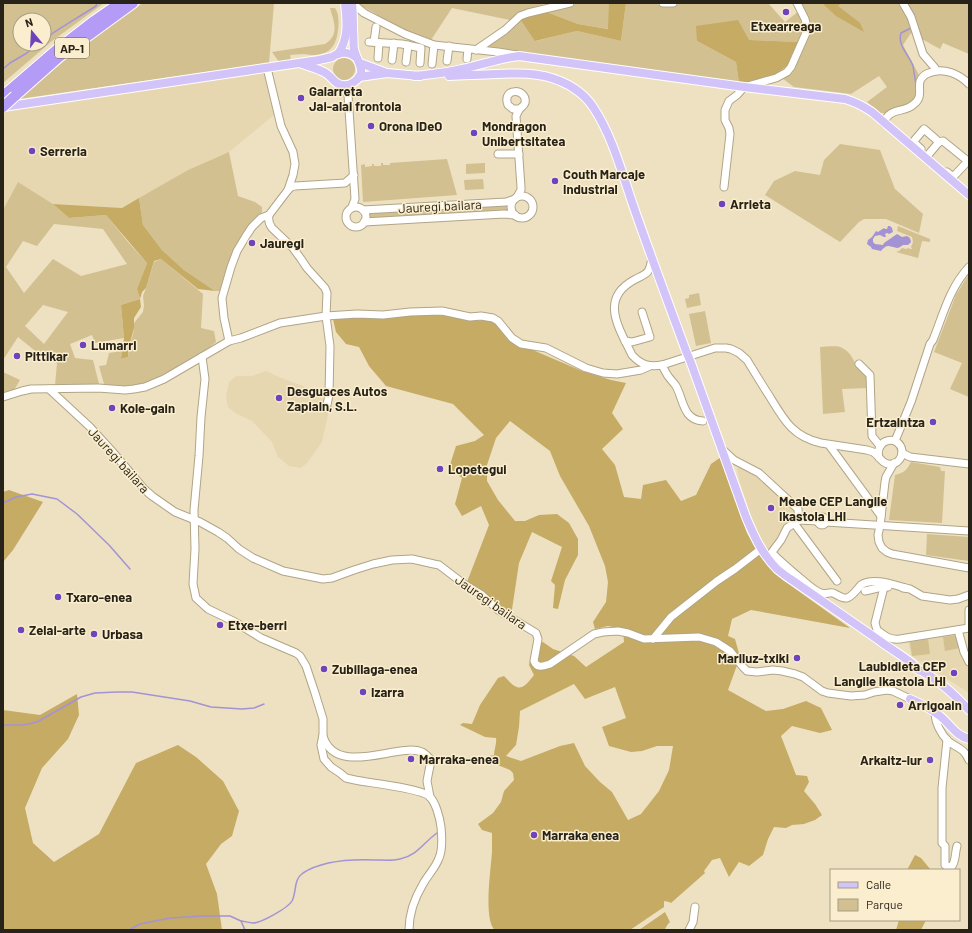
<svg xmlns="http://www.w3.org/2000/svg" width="972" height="933" font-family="Barlow,sans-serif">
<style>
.built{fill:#e6d7b0}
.green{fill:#d3c091;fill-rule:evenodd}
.forest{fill:#c5ab64;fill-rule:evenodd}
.water{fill:#a493d4}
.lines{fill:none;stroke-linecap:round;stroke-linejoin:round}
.stream{stroke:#a493d4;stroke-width:1.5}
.minor-casing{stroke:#b1a587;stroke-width:9}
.major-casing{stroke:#fff;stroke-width:10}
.highway-casing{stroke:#fff;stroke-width:12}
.minor{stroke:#fff;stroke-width:7}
.major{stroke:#d2c3f9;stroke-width:8}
.highway{stroke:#b49bf5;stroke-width:10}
.major-bridge-casing{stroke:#fff;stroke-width:10;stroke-linecap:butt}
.highway-bridge-casing{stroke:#fff;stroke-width:12;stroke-linecap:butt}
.major-bridge{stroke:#d2c3f9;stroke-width:8}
.highway-bridge{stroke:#b49bf5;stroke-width:10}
.poi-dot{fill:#6e43bb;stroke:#faeece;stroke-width:1.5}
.labels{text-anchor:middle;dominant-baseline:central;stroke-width:3;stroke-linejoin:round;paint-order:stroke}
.shield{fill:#faeece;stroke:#67604f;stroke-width:1}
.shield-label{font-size:12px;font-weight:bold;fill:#282318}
.poi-label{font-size:13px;font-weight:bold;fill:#282318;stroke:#faeece;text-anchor:start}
.street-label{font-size:13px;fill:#282318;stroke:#faeece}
</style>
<rect width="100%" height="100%" fill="#ede1c1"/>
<g class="built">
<polygon points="261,70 266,74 274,115 229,152 188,170 122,208 53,204 18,182 3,210 3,115 7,110"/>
<polygon points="266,371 279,377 308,388 324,400 329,411 322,442 307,463 301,468 289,466 278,457 272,442 252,421 235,413 228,407 226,397 229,382 236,376 252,376"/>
<polygon points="740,466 756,474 794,510 795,515 793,520 784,528 776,544 768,552 761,541 752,519 739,480 737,469"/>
<polygon points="963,633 964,637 963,643 969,659 969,693 912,656 908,642"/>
</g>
<g class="green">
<path d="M3 3H104L52 41 3 83ZM20 20H44V44H20Z"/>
<polygon points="143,3 274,3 269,63 19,99 65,60 113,23"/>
<polygon points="357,3 542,3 544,4 525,10 510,20 452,8 431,40 406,33 373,12 357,4"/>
<polygon points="579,3 609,3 609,29 578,24 544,11 572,5"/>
<polygon points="626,3 651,3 667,6 680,3 768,3 785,22 799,11 803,21 804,30 798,42 749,40 697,41 736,62 739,83 485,48 506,34 520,19 536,41 577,31 621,41"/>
<polygon points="801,3 969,3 969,54 943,43 940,49 911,33 903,45 919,75 917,99 912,104 886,113 880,113 867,102 887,87 879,76 851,94 794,87 782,78 810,30"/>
<path d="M330 8H335C339 13 339 24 338 30 336 46 330 55 312 55 309 55 306 54 303 54 299 54 294 55 290 55L291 60 279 62 272 52 325 44C340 35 334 22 330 8Z"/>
<circle cx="344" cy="69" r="11"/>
<polygon points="840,144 880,150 895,189 923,214 919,233 886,219 864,219 859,222 840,242 765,195 774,181 795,171 820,175 824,160"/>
<polygon points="229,152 238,196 255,202 262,207 262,212 259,215 245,231 221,291 215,291 184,270 162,250 143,225 139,198 188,170"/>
<polygon points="447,159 457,195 363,202 361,165 365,164 365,167 372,166 372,164 374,164 374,166 381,166 381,163 383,163 383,165 390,165 390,163"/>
<polygon points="485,163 485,173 466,174 466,164"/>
<polygon points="483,179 484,189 465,190 464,180"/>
<path d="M18 182 53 204 69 218 106 215 128 242 147 263 137 289 140 299 121 305 124 338 95 343 92 335 70 344 75 358 93 360 99 384 97 386 55 385 57 363 34 350 18 337 3 360V210ZM54 224 103 229 127 264 81 276 53 259 24 293 6 267 23 241 37 246ZM43 305 68 312 44 344 25 326Z"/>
<polygon points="509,205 510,212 369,221 369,218 368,212"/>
<polygon points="898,226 930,239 930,242 922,241 918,258 896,252 899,251 902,248 906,249 909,248 910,249 912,249 911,247 913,242 912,237 897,231"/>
<path d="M161 259 203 294 201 328 214 331 216 342 196 358 168 375 137 386 106 387 104 384 99 366 106 365 109 353 122 351 121 359 128 357C128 345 135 335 134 323L143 312 144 305 143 296 146 288 154 262Z"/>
<polygon points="969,274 969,397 950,389 962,363 934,352 956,295 967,277"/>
<polygon points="699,293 701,305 687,308 685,299 689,298 689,295"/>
<polygon points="705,311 711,343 696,346 689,314"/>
<path d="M820 347C826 347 838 345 842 348 856 354 854 372 869 377L868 388 842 389 845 412 823 414Z"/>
<polygon points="3,372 20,380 14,390 3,394"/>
<path d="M911 462 940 467 941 471H945L942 523 889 520 895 475C905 472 906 471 911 462Z"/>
<polygon points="927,534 969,537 969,561 926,555"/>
<polygon points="958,635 960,648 945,651 943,637"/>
<polygon points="928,639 930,654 912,656 910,642"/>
</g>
<g class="forest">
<polygon points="609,3 626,3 621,41 577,31 535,41 520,19 544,11 578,24 608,29"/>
<polygon points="822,3 841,3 838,6 860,23 864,32 836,16"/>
<polygon points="738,20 749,40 798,42 787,66 774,75 747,84 739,83 736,62 697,41 696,26"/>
<polygon points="139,198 143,225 162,250 184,270 215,291 198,289 161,259 154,261 146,288 142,292 140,299 141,307 134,318 134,328 128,350 128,357 121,359 122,351 124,338 121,305 140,299 137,289 147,263 106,215 69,218 53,204 122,208"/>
<path d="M413 315H436L449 316 469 321 489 320 497 322 521 345 582 371 611 380 626 383 612 413 623 429 602 449 615 465 624 497 641 499 643 485 666 480 681 501 696 495 711 464 721 457 747 533 754 545 766 562 783 580 850 628 751 610 732 619 728 636 735 639 740 657 728 690 766 711 783 709 806 701 821 708 832 730 820 733 792 726 781 736 796 775 807 776 809 782 804 791 815 804 822 815 815 820 804 824 792 825 786 828 774 827 768 839 763 855 749 866 739 862 729 877 720 858 712 860 704 871 705 873 671 903 669 902 664 901V907L630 930H495C483 920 491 868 492 852 492 846 492 839 492 833L482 830 478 824 493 813 501 802 504 791 514 780 513 773 510 770 493 763 487 758 489 756 494 755C494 749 497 744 496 738L485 737 460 725 463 723 472 724 480 705 498 678 504 676C518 691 521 692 534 675L529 665 533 644 543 642 553 649 574 656 586 667 624 642 623 629 608 626 595 629 593 622 606 602 608 582 605 566 589 526 560 476 550 451 510 421 496 438 487 465V481L498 500 515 521H525L539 515 557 514 569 523 578 539V555L565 580 558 609 553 608 555 585 551 581 562 547 532 532 519 563 511 616 467 582 489 525 481 506 462 516 455 504 462 478 449 468 456 446 475 441 484 435 453 404 386 386 369 366 359 347 346 344 336 332 333 319ZM574 684 585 699 615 687 626 718 602 727 609 746 631 752 642 751 657 746H673L669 770 659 791 641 814 628 820 612 792 600 782 585 766 574 743 560 746 521 761 506 756 516 745 519 727 520 711Z"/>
<polygon points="9,490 43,502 13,550 3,562 3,492"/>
<polygon points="77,694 79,715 68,739 42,768 25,808 33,843 54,862 99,834 136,763 178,745 196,757 223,781 239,811 232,836 221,844 206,864 217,894 222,930 3,930 3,710 40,715"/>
<polygon points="915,855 921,858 931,870 907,870"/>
<polygon points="665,912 670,922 668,924 665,929 665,930 639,930"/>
<polygon points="899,920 926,920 921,930 896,930"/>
</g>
<path class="water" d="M888 226H890L892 228 893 232 889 234 887 233 885 234 886 237H884L880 235 875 236 873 239V242L875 244 883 245 884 243 897 234 902 237 907 236 910 238 911 242C908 246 907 245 903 245 901 246 899 248 897 248 889 247 888 243 881 251L872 249 871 247 867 244 868 240 872 237 876 231 878 232 884 228 885 229H887Z"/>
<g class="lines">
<g class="stream">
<polyline points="907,3 914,15 916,23"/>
<path d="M911 28 901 33C897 45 909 55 913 66 914 72 915 79 916 85"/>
<path d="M44 39C61 27 79 17 96 6L97 3"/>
<polyline points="3,69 10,63 27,53 37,44"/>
<polyline points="3,503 16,497 32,494 57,499 77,514 109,545 130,569"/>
<polyline points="3,727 5,725 23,725 37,722 81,697 95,693 117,692 132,692 190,701 211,707 242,709 254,708 264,704"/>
<path d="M241 921C244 921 249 923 253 923 261 923 288 908 292 901 297 891 293 880 303 873 323 860 352 859 375 860 383 860 392 861 400 859 418 855 423 843 437 833"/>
<polyline points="129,930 140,924 170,918 203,916 230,916 241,921 245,930"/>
</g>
<g class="minor-casing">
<g id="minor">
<polyline points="352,3 364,13 405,34 434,45 498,52 517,55"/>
<polyline points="663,3 673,3"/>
<polyline points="903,3 911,17 923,54 935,68 935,71"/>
<polyline points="369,42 402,44 421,48 420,63"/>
<polyline points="374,42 376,27"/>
<polyline points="476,50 505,30 520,16 528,13 570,3"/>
<polyline points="378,58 379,43"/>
<polyline points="467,59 468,49"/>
<polyline points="392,60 394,43"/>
<polyline points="447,61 449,46"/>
<polyline points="406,62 408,45"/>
<polyline points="432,64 434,45"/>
<polyline points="341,85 348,95 355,199 352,207"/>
<path d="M884 123C890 106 904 114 914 104 923 97 918 90 920 81 922 77 925 74 929 73 944 67 959 74 969 84"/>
<polyline points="921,149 913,142 924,129 939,142 943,141 969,162"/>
<polyline points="498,154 519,154"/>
<polyline points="928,155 939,142"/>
<polyline points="947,172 953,177 968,161"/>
<polyline points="724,187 730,134 729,128 725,120 725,110 729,101 737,95 744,87 776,78 787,72 791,67 806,33 807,27 805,19 797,3"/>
<polyline points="288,190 291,187 295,186 345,183 354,175"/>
<circle cx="522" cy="207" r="11"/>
<path d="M517 197 521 190V187L516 116C517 114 518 112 519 110 521 107 524 106 525 103 528 88 501 87 508 105L513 109H519"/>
<circle cx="356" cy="217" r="10"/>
<polyline points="363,210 506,202 515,199"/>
<path d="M269 215C268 220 269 224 272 228L293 248 301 259 307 268 325 288 327 293 326 316 330 346 329 395 327 405 325 408"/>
<polyline points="364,222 504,214 515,215"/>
<path d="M652 258C649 275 647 273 634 280 599 299 619 328 632 355 641 365 649 367 662 365L715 348H726L731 349 739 353 747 360C755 373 762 385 770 397 784 420 793 437 821 443L867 450C869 451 871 451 873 452 879 455 881 463 888 464 892 465 897 463 899 460 902 457 902 454 902 451 900 434 874 438 879 458"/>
<polyline points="229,341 224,318 222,298 231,267 237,251 246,236 252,227 261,218 269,215 288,190 293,175 295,164 293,152 281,126 268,72 265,68"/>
<polyline points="625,341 632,342 650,337 642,312"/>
<path d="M202 357 205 379 201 417 199 456 194 510 195 549 193 584 196 598 208 609 235 622 261 638 296 653 300 656 306 666 315 693 323 719V735L321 745 324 759 331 767 340 773 346 778 355 780C369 783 419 788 429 796 436 802 440 819 441 827 442 837 443 849 439 858 436 867 428 875 423 884 414 899 409 913 409 930"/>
<polyline points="859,364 870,375 872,436 880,446"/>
<path d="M662 365C664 369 666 373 668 376 671 380 674 383 676 386 684 401 683 420 703 421"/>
<path d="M49 389 90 427 111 450 144 489 152 496 175 512 200 522 218 532 227 538 239 549 253 558 283 571 323 579 332 578 354 570 373 564 392 560 412 559 434 564 439 565 464 584 482 595 498 610 536 633 538 639 534 661C537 669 544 666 550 664L594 634 603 632 618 631 628 633 644 639 699 637 716 642 730 651 743 667 747 671 757 672 773 670 782 671 795 674 803 677 822 691 828 693 851 696 865 695 874 692 887 690 893 691 910 699"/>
<polyline points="3,397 22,391 31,389 98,388 125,390 134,389 145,387 164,379 229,341 241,338 280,323 326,316 357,314 383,315 410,312 442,311 470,317 481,316 493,318 498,321 512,338 521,344 546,348 586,368 603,373 617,374 641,370 650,366"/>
<path d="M895 441 911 402 930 344 933 340C943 315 950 287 969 267"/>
<polyline points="829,445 881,516"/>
<polyline points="722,449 734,460 759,473 798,509 799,520"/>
<polyline points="902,453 910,457 969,464"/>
<polyline points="894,463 886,477 885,482 880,526 878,535 879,542 882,548 887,552 892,554 969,568"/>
<circle cx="822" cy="521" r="4"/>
<path d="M818 521 799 520 787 528 781 540 772 552 773 554C783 564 794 573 806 583 810 586 815 591 821 593 825 595 829 592 833 593 838 595 842 599 847 598 853 596 857 589 861 585 873 577 894 585 906 588"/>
<polyline points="826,522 969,531"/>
<polyline points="794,523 837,581"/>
<path d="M884 587 875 623 877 630C885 636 889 640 900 639L969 628"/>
<polyline points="903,588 910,589 922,596 950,600 958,599 969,595"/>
<polyline points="865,591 878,588 888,587"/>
<polyline points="969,628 969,610"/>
<polyline points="958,630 964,652 969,662"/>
<polyline points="653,639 671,617 717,581 735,569 761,549"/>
<path d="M935 712C935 723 941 734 948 741 958 749 963 747 969 760"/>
<path d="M323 736C332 767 370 756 394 752 402 751 413 748 422 752 425 753 428 757 431 760L427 781 430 797"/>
<path d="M947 740 942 788V843L945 846V865L948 867 952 866C956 861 955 852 957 846"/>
<polyline points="689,930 693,922 695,907"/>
</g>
</g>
<g class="major-casing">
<g id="major">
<path d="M338 54C349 38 347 21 345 3"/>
<polyline points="360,63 384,72"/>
<path d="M302 64C311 67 320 69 327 74 333 78 334 84 342 85 346 86 350 85 354 82 369 72 356 61 354 49 353 44 354 37 353 31 353 21 353 12 352 3"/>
<path d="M415 76C431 74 446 73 462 69 481 65 500 58 519 56L744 87 845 99C855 102 863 106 872 112L969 195"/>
<path d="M449 76C464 75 480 75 495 74 517 73 539 72 560 81 573 86 586 96 593 107 612 135 622 173 633 205 650 254 668 302 686 351"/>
<polyline points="359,77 387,73 420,76"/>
<path d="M3 107 319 60C323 59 328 58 332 57 334 56 336 54 338 54 345 51 352 54 357 58"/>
<path d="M691 363 746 517C754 536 762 554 777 569 782 573 787 577 792 580L880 641C893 651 908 658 919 670"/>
<path d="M915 668C936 677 953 693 969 710"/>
<path d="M910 699C919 703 933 710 940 716 950 724 956 736 969 739"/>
</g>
</g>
<g class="highway-casing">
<g id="highway">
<polyline points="3,96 54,52 94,21 120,3"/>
<polyline points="15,96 59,57 133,3"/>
</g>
</g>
<use href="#minor" class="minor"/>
<use href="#major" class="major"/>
<use href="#highway" class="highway"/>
<g class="major-bridge-casing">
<polyline id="major-bridge" points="686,351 691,363"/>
</g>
<g class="highway-bridge-casing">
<polyline id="highway-bridge" points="3,107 15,96"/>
</g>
<use href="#major-bridge" class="major-bridge"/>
<use href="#highway-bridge" class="highway-bridge"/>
</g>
<g class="poi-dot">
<circle cx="786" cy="12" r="4"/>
<circle cx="301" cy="98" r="4"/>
<circle cx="371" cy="126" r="4"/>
<circle cx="474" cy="133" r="4"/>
<circle cx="32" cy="151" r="4"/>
<circle cx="555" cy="181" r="4"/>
<circle cx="722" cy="204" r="4"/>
<circle cx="252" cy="243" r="4"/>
<circle cx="83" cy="345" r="4"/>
<circle cx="17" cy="356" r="4"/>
<circle cx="279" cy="398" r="4"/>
<circle cx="112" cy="408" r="4"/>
<circle cx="933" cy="422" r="4"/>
<circle cx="440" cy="469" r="4"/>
<circle cx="771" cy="508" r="4"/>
<circle cx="58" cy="597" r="4"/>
<circle cx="220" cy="625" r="4"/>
<circle cx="21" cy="630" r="4"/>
<circle cx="94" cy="634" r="4"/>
<circle cx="797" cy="658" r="4"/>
<circle cx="324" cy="669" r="4"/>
<circle cx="954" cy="673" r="4"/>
<circle cx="363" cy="692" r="4"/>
<circle cx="900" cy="705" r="4"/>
<circle cx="411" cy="759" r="4"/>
<circle cx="930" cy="760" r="4"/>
<circle cx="534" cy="835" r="4"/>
</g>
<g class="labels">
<rect class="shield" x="55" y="38" width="34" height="20" rx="3"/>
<g class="shield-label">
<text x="72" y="48">AP-1</text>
</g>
<g class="poi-label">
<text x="786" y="26" text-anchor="middle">Etxearreaga</text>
<text x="309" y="91">Galarreta<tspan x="309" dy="15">Jai-alai frontoia</tspan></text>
<text x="379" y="126">Orona IDeO</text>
<text x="482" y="126">Mondragon<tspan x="482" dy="15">Unibertsitatea</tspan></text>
<text x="40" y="151">Serreria</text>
<text x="563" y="174">Couth Marcaje<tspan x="563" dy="15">Industrial</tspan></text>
<text x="730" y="204">Arrieta</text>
<text x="260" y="243">Jauregi</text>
<text x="91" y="345">Lumarri</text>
<text x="25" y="356">Pittikar</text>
<text x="287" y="391">Desguaces Autos<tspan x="287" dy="15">Zapiain, S.L.</tspan></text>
<text x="120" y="408">Kole-gain</text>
<text x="925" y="422" text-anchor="end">Ertzaintza</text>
<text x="448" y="469">Lopetegui</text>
<text x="779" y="501">Meabe CEP Langile<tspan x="779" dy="15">Ikastola LHI</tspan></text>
<text x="66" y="597">Txaro-enea</text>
<text x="228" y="625">Etxe-berri</text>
<text x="29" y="630">Zelai-arte</text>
<text x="102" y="634">Urbasa</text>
<text x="789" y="658" text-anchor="end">Mariluz-txiki</text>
<text x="946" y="666" text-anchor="end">Laubidieta CEP<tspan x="946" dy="15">Langile Ikastola LHI</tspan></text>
<text x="332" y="669">Zubillaga-enea</text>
<text x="371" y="692">Izarra</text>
<text x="908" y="705">Arrigoain</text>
<text x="419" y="759">Marraka-enea</text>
<text x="922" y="760" text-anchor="end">Arkaitz-lur</text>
<text x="542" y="835">Marraka enea</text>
</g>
<g class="street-label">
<text transform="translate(440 206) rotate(-3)">Jauregi bailara</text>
<text transform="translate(119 460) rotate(48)">Jauregi bailara</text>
<text transform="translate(491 602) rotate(35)">Jauregi bailara</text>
</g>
</g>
<rect width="972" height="933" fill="none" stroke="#282318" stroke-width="8"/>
<rect x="830" y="869" width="130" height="52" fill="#faeece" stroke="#a69d85"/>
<rect x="838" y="882" width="20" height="6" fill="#d2c3f9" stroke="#a69d85"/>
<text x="866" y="889" font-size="12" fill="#282318">Calle</text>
<rect x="838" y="899" width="20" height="12" fill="#d3c091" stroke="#a69d85"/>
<text x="866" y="909" font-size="12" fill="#282318">Parque</text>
<g transform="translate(32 32) rotate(342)"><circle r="19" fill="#faeece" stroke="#a69d85"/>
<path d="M0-3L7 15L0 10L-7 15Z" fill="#6e43bb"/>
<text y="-6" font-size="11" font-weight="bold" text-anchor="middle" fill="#282318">N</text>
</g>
</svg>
